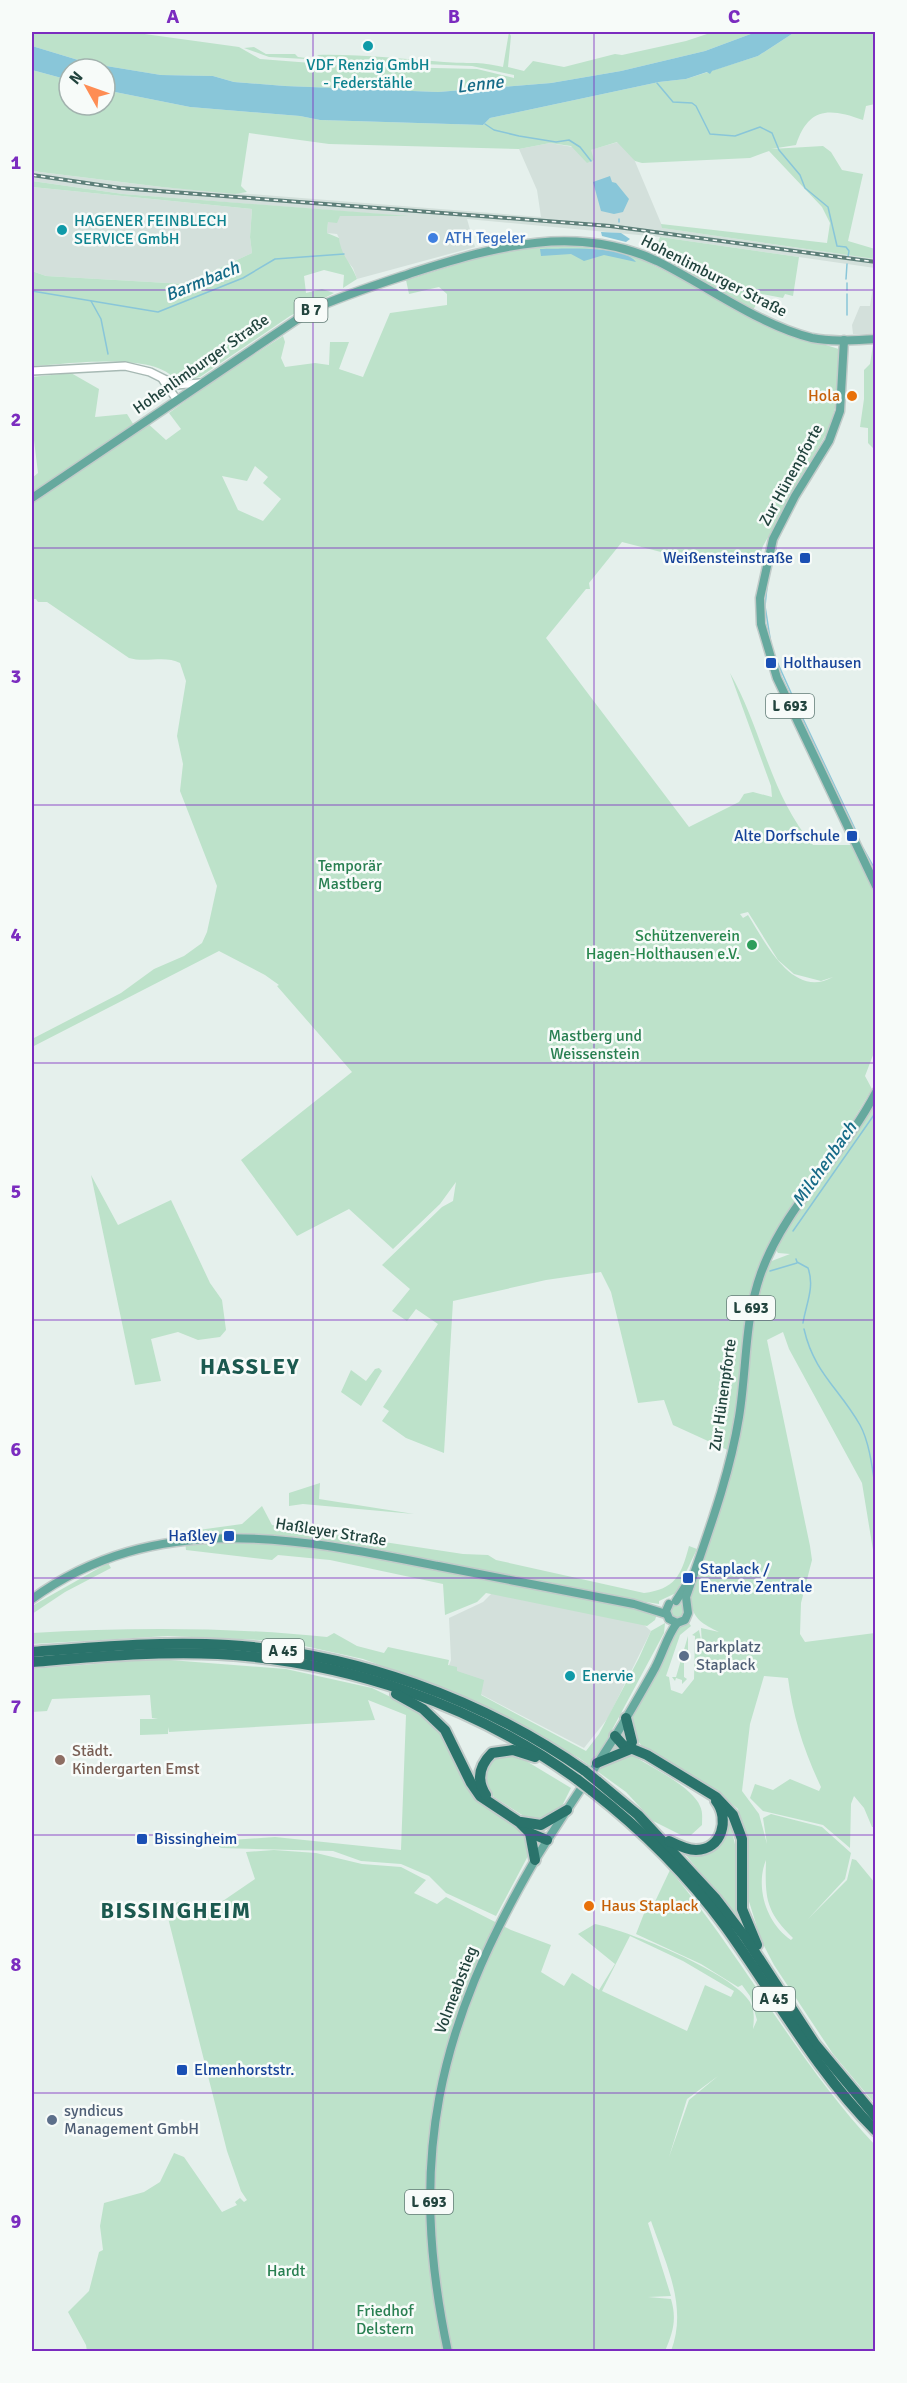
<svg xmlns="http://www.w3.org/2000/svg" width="907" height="2383" font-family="Signika,sans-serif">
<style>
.built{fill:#d3e0db}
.green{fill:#bde2ca;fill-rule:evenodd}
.water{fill:#89c6d9}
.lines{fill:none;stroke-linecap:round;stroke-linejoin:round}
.stream{stroke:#89c6d9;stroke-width:1.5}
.minor-casing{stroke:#a7b9b4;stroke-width:10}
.major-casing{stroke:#c1cbc9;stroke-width:11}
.highway-casing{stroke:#c1cbc9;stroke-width:14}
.minor{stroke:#fff;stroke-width:7}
.major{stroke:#66a99e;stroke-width:8}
.highway{stroke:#2a736b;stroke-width:10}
.rail-casing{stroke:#5d7f79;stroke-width:4}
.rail{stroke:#f7fbf9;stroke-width:1.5;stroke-dasharray:4.5;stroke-linecap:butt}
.highway-bridge-casing{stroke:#c1cbc9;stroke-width:14;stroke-linecap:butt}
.highway-bridge{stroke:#2a736b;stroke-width:10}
.grid{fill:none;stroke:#7b2cbf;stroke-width:1.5;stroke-opacity:0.55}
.culture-dot{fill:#0f9aa8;stroke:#f7fbf9;stroke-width:2}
.shop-dot{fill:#3f7fe0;stroke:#f7fbf9;stroke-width:2}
.food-dot{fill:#e8710a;stroke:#f7fbf9;stroke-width:2}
.transit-dot{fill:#1a4fb4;stroke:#f7fbf9;stroke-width:2}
.leisure-dot{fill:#2e9e5b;stroke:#f7fbf9;stroke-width:2}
.service-dot{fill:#5c6f8a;stroke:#f7fbf9;stroke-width:2}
.education-dot{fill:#8d6e63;stroke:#f7fbf9;stroke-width:2}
.labels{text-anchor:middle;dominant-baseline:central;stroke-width:5;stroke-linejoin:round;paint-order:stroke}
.shield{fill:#f7fbf9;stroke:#627b76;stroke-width:1.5}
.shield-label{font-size:15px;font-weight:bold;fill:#22443e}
.culture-label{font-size:16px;fill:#0d838f;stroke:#f7fbf9;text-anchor:start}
.shop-label{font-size:16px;fill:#366cbe;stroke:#f7fbf9;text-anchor:start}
.street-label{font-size:16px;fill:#22443e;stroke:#f7fbf9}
.food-label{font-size:16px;fill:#c56008;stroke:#f7fbf9;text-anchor:end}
.transit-label{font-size:16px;fill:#164399;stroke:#f7fbf9;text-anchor:start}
.park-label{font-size:16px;fill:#287f51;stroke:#f7fbf9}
.leisure-label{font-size:16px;fill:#27864d;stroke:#f7fbf9;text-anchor:end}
.service-label{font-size:16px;fill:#4e5e75;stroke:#f7fbf9;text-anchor:start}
.education-label{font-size:16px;fill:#785e54;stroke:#f7fbf9;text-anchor:start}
.water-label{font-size:18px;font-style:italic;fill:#156a87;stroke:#f7fbf9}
.district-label{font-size:22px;font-weight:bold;letter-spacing:1.5px;fill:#1b594f;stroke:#f7fbf9}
.neatline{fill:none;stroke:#7b2cbf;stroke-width:2}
.grid-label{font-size:20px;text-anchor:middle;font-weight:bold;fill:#7b2cbf}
</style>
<rect width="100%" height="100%" fill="#e5f0ec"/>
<g class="built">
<polygon points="618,142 634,159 663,228 875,259 875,268 660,237 467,219 475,247 357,279 353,268 340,252 339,238 337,234 327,233 328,222 340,216 403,216 123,194 32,181 32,171 162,187 541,217 537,190 519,149 550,143 590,150"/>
<polygon points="32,187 252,209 250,237 252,253 185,284 46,276 32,271"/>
<polygon points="875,274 875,334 853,334 852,325 860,306 870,306"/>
<polygon points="492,1593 643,1624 651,1631 608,1718 584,1748 442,1674 448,1668 451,1660 449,1618 483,1602"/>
</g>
<g class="green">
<path d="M32 32H130L239 47 260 59 350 66 477 69 514 78V75L472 66 324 60 317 55C359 54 401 59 444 62 468 64 478 61 503 67L509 32 511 36 508 67 524 71 533 61 564 67 615 54 622 55 686 41 713 32H756L705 51 621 71 551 83 438 92 285 86 234 82 213 76 161 75 88 63 32 46Z"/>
<path d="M795 32H875V104L866 106 863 120C828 107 808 108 796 145L771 149 823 146 831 152 842 170 863 174 848 241 875 249V259L662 228 661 224 827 243 830 223 822 207 769 151 750 158 642 163 635 161 617 142 591 150 594 160 587 163 571 146 550 143 519 149 329 144 249 133 241 186 247 192 235 194 162 187 32 171V70L69 80V105H105V90L190 107 300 116 320 120 483 125 490 118 659 82 686 79 758 56Z"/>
<polygon points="254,47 266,54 295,54 298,57 323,60 269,57 244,48"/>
<path d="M32 181 123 194 409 216H340L337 223 328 222 327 233 339 238C341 256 351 262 357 279L343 288 344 275 324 270 304 276 306 293 322 289 334 293 290 316 200 377 177 382C157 350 65 365 32 366V271L46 276 185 284 252 253 250 237 252 209 32 187Z"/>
<polygon points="660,237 799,257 793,296 785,294 783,298 762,294 752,312 652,259"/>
<path d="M580 244 628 253 803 338 842 350 837 400 830 427 763 546 758 561H696L622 542 589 583 590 589H586L546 638 689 827 739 802 744 794 753 792 772 797 771 786 730 673C762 729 770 795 813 845H857L875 886V1050L865 1076 872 1089 843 1137 778 1228 750 1314 769 1262 790 1254 778 1253 775 1248 786 1227 875 1098V1562L862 1483 789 1349 783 1332 767 1340 810 1546 812 1560 801 1603 800 1634 805 1642 875 1633V1827H872L864 1808 854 1796 851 1804 850 1848 823 1825 763 1811 750 1798 755 1784 773 1790 790 1779 819 1791 821 1787C804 1751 793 1717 788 1678L764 1676 750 1724 742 1791 759 1814 767 1844 763 1818 771 1814 822 1827 851 1853 845 1879 808 1919 847 1880 852 1859 856 1860 875 1883V2104L833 2054 774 1965 761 1940 747 1895 749 1851 738 1809 710 1786 643 1747 635 1738 632 1718 678 1626 689 1623 691 1626 680 1635 666 1676 669 1677 671 1690 682 1694 694 1679 695 1636 692 1635 699 1630 702 1645 701 1628 719 1632C703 1624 694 1620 690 1601L730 1478 732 1452 673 1425 664 1400 638 1403 611 1292 601 1272 546 1280 453 1301 444 1453 406 1438 382 1421 389 1411 383 1407 438 1324 416 1309 407 1321 392 1311 410 1289 382 1265 442 1207 453 1201 456 1182 440 1204 393 1249 349 1209 297 1236 241 1160 352 1072 277 986 279 985 265 975 219 951 32 1047V1039L121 993 154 969 184 956 202 943 207 932 217 886 180 791 183 764 177 736 186 681 180 663C166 655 145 663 129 658L47 602H38L36 599H32V478L38 473 32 424V377L71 373 99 389 95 417 127 414 135 427 145 421 166 440 181 429 169 413 210 383 283 336 285 342 281 358 285 367 315 363 329 365 330 342H349L339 369 363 377 390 313 447 305V294L439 287 409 294 406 280 510 248ZM255 466 268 477 263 483 281 499 263 521 238 510 222 476 247 481ZM748 912 778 960 794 974 821 981 833 977C793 1000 765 942 748 915L743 918 740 914ZM766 1860C765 1897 765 1911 793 1938L791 1940C766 1923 755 1887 766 1860Z"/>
<polygon points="873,345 876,445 873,448 868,443 868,428 860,427 864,399 864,370 870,364"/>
<polygon points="91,1175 118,1225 171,1200 210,1283 222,1300 226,1330 220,1337 198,1340 178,1332 151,1339 161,1381 135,1385"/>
<polygon points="379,1368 382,1371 361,1406 341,1392 351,1370 366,1381 375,1369"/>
<polygon points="320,1483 319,1499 414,1514 303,1504 289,1506 289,1493"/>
<path d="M262 1506 272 1525 463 1554 488 1555 496 1560 644 1593C675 1589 681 1576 689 1546L697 1549 676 1593 659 1601V1604L633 1600 657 1614 655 1620 647 1626 486 1593 477 1602 445 1615 443 1584 330 1560 278 1555 272 1560 186 1550 184 1532 242 1524Z"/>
<polygon points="108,1563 111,1568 65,1592 32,1614 32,1606"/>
<circle cx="677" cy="1611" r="8"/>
<path d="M665 1623 664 1633 606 1741C628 1755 691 1783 700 1806 703 1812 702 1818 702 1825L691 1835H681L653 1821 626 1792 579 1758 469 1698 363 1659 282 1641 168 1636 32 1644V1633C130 1627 229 1627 327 1637L334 1633 357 1646 384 1653 388 1647 449 1660 448 1665 457 1667V1671L484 1680 481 1695 586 1751 599 1734 639 1658 651 1631Z"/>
<polygon points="688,1636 688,1656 684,1656 684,1677 687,1679 682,1684 682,1680 676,1678 675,1681 672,1677 676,1677"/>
<polygon points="157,1659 286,1669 372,1688 422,1712 445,1740 476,1798 512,1822 525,1834 529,1854 496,1916 446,1893 429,1876 401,1864 361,1861 333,1851 221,1848 217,1845 217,1841 275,1837 401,1850 406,1715 368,1700 375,1720 169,1732 168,1727 168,1734 140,1735 140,1719 158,1719 152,1718 150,1695 52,1699 47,1711 32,1712 32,1669"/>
<polygon points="501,1753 513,1753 571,1788 561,1808 533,1822 494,1797 485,1783 487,1768"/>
<path d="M728 1814 737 1853 735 1887 742 1922 684 1853C716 1856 727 1847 728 1814Z"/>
<path d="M274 1850 316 1853 362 1864 401 1867 426 1880 414 1893 437 1904 446 1897 511 1930 551 1945 541 1972 564 1986 572 1973 599 1990 615 1964 578 1934 595 1924C629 1931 733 1973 750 2002 755 2011 754 2020 753 2029L757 2020 750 1996 742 1985 738 1987 701 1964 636 1934 645 1911 652 1908 670 1870C744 1958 797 2062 875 2145V2351H671C688 2307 666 2264 651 2221L648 2223 671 2296 648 2297 671 2299C677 2319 673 2333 665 2351H87L86 2345 68 2312 89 2291 99 2252 103 2250 100 2226 104 2203 144 2192 160 2182 174 2153 184 2157 222 2212 237 2205 235 2202 240 2198 244 2202 247 2200 241 2191 227 2151 165 1906 186 1900 195 1920 255 1879 246 1852ZM630 1936 683 1961 734 1991 731 1997 705 1985 687 2031 602 1991ZM718 2076 689 2100 669 2157 687 2099Z"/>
</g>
<g class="water">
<polygon points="756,32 795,32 758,56 712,71 710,74 707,72 686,79 659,82 490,118 483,125 320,120 300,116 190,107 105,90 105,69 69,69 69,80 32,70 32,46 88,63 161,75 213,76 234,82 285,86 438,92 551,83 621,71 705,51"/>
<polygon points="610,176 612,182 616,183 629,199 623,212 614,214 601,211 593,182"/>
<polygon points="601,232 621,233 630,239 626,242 602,236"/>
<path d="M540 249C563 249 624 245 636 262L604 255 584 261 571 254 541 256Z"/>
</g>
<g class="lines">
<g class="stream">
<polyline points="657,83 673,102 692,103 696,106 710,134 735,136 760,127 772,133 779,150 800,175 805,188 828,207 837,246 846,247 849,251 848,257"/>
<polyline points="485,124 494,130 519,136 556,142 569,140 580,147 591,161"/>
<polyline points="619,222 619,219"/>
<polyline points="846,279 847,264"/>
<polyline points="847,283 847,290"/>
<polyline points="32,291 158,312 243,278 275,259 344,254"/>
<polyline points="847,294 847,315"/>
<polyline points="91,301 101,319 108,354"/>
<polyline points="774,556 776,549"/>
<polyline points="767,587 765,606 771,644"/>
<polyline points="774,655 792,695"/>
<polyline points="796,704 855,829"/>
<polyline points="863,848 876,871"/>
<polyline points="793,1231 876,1112"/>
<path d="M796 1259 797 1262 808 1268C815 1287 806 1304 803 1323"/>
<polyline points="770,1271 797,1263"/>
<path d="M804 1329C814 1373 839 1388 860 1425 870 1443 873 1473 876 1493"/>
</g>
<g class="minor-casing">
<g id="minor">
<polyline points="32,371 125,366 150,372 176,385 200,383"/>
<polyline points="163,380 177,400"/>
</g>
</g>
<g class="major-casing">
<g id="major">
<polyline points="844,340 840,411 829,441 795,496 773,539 760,598 761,624 777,678 876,886"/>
<path d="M32 498 311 310C346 294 382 283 418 271 497 246 577 224 657 261 706 285 759 325 812 338 833 342 855 340 876 339"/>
<path d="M32 1599C156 1509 298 1538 438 1566 503 1579 569 1591 634 1604L666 1614"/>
<polyline points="676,1601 685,1587"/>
<path d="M669 1604 666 1611 669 1619 677 1623 685 1620 688 1613 686 1597C706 1538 729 1479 739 1417 747 1369 744 1320 761 1273 786 1204 843 1156 876 1092"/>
<path d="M448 2352C407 2160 437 2028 535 1860 560 1819 588 1779 614 1738 628 1716 642 1691 655 1668 663 1653 667 1636 677 1623"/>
</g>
</g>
<g class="highway-casing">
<g id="highway">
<path d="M32 1652C96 1647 162 1641 228 1645 354 1653 481 1698 585 1771"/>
<path d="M32 1662C93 1657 156 1651 218 1654 347 1661 473 1704 578 1780"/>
<polyline points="396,1694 423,1709 445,1730 471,1783 480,1796 519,1822 530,1833 547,1840"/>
<polyline points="626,1718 632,1742"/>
<polyline points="615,1736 623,1745 647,1755 716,1797 733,1815 742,1839 742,1909 757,1945"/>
<polyline points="597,1763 631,1749"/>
<polyline points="597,1781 638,1815 716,1899 745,1937 815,2044 876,2117"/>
<path d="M591 1790C641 1829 687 1874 725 1926 775 1995 815 2070 876 2131"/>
<path d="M486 1795C476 1780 479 1766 492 1753L513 1750 535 1757"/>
<polyline points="521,1822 541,1825 567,1810"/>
<polyline points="530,1833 535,1860"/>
<path d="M669 1841C677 1845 687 1850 696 1850 722 1850 730 1819 716 1801"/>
</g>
</g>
<use href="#minor" class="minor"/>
<use href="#major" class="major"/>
<use href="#highway" class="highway"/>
<g class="rail-casing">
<polyline id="rail" points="32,175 120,188 610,226 876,262"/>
</g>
<use href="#rail" class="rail"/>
<g class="highway-bridge-casing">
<g id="highway-bridge">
<polyline points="585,1771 597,1781"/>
<polyline points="578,1780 591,1790"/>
</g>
</g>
<use href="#highway-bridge" class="highway-bridge"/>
</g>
<path class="grid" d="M313 32V2352M594 32V2352M32 290H876M32 548H876M32 805H876M32 1063H876M32 1320H876M32 1578H876M32 1835H876M32 2093H876"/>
<g class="culture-dot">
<circle cx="368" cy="46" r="6"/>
<circle cx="62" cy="230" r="6"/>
<circle cx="570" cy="1676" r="6"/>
</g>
<circle class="shop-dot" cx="433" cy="238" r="6"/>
<g class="food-dot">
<circle cx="852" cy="396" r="6"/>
<circle cx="589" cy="1906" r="6"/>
</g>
<g class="transit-dot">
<rect x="799" y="552" width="12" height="12" rx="3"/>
<rect x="765" y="657" width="12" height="12" rx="3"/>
<rect x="846" y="830" width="12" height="12" rx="3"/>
<rect x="223" y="1530" width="12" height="12" rx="3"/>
<rect x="682" y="1572" width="12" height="12" rx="3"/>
<rect x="136" y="1833" width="12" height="12" rx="3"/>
<rect x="176" y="2064" width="12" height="12" rx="3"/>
</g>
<circle class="leisure-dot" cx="752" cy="945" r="6"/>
<g class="service-dot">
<circle cx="684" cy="1656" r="6"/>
<circle cx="52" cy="2120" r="6"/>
</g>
<circle class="education-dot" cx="60" cy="1760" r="6"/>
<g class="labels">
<g class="shield">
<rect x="294.5" y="298" width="33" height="24" rx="4.5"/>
<rect x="766" y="694" width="48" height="24" rx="4.5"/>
<rect x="727" y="1296" width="48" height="24" rx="4.5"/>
<rect x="262" y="1639" width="42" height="24" rx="4.5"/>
<rect x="753" y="1987" width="42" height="24" rx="4.5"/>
<rect x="405" y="2190" width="48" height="24" rx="4.5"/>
</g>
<g class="shield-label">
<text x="311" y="310">B 7</text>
<text x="790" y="706">L 693</text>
<text x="751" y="1308">L 693</text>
<text x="283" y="1651">A 45</text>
<text x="774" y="1999">A 45</text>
<text x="429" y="2202">L 693</text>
</g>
<g class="culture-label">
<text x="368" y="65" text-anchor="middle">VDF Renzig GmbH<tspan x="368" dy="18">- Federstähle</tspan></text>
<text x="74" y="221">HAGENER FEINBLECH<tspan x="74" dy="18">SERVICE GmbH</tspan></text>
<text x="582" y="1676">Enervie</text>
</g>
<g class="shop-label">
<text x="445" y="238">ATH Tegeler</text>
</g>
<g class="street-label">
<text transform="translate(714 276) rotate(27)">Hohenlimburger Straße</text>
<text transform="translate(201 364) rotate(-35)">Hohenlimburger Straße</text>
<text transform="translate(791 475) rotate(-61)">Zur Hünenpforte</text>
<text transform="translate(723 1395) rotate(-82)">Zur Hünenpforte</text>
<text transform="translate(331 1532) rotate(9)">Haßleyer Straße</text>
<text transform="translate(456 1990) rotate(-69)">Volmeabstieg</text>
</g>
<g class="food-label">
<text x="840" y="396">Hola</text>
<text x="601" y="1906" text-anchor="start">Haus Staplack</text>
</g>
<g class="transit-label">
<text x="793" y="558" text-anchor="end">Weißensteinstraße</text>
<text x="783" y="663">Holthausen</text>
<text x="840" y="836" text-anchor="end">Alte Dorfschule</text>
<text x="217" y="1536" text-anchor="end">Haßley</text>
<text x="700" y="1569">Staplack /<tspan x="700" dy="18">Enervie Zentrale</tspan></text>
<text x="154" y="1839">Bissingheim</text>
<text x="194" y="2070">Elmenhorststr.</text>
</g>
<g class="park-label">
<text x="350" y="866">Temporär<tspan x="350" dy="18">Mastberg</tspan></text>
<text x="595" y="1036">Mastberg und<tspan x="595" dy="18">Weissenstein</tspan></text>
<text x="286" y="2271">Hardt</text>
<text x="385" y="2311">Friedhof<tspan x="385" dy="18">Delstern</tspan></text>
</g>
<g class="leisure-label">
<text x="740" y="936">Schützenverein<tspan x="740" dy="18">Hagen-Holthausen e.V.</tspan></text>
</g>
<g class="service-label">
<text x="696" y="1647">Parkplatz<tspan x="696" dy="18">Staplack</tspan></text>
<text x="64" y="2111">syndicus<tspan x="64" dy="18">Management GmbH</tspan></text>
</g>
<g class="education-label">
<text x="72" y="1751">Städt.<tspan x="72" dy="18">Kindergarten Emst</tspan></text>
</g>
<g class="water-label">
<text transform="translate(480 84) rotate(-7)">Lenne</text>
<text transform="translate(202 281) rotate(-22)">Barmbach</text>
<text transform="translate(824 1164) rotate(-55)">Milchenbach</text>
</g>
<g class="district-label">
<text x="250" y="1366">HASSLEY</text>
<text x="176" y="1910">BISSINGHEIM</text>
</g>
</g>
<rect width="907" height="2383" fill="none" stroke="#f7fbf9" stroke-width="66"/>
<g transform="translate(87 87) rotate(310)"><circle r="28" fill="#f7fbf9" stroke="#a2b2ae" stroke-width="1.5"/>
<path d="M0-4.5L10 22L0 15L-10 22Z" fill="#fe8d54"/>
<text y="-9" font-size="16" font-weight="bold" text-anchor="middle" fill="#22443e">N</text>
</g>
<rect x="33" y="33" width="841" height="2317" class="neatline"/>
<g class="grid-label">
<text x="173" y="23">A</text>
<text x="454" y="23">B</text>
<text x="734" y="23">C</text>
<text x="16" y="169">1</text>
<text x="16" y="426">2</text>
<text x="16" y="683">3</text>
<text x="16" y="941">4</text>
<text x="16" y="1198">5</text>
<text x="16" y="1456">6</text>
<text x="16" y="1713">7</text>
<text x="16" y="1971">8</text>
<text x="16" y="2228">9</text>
</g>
</svg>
